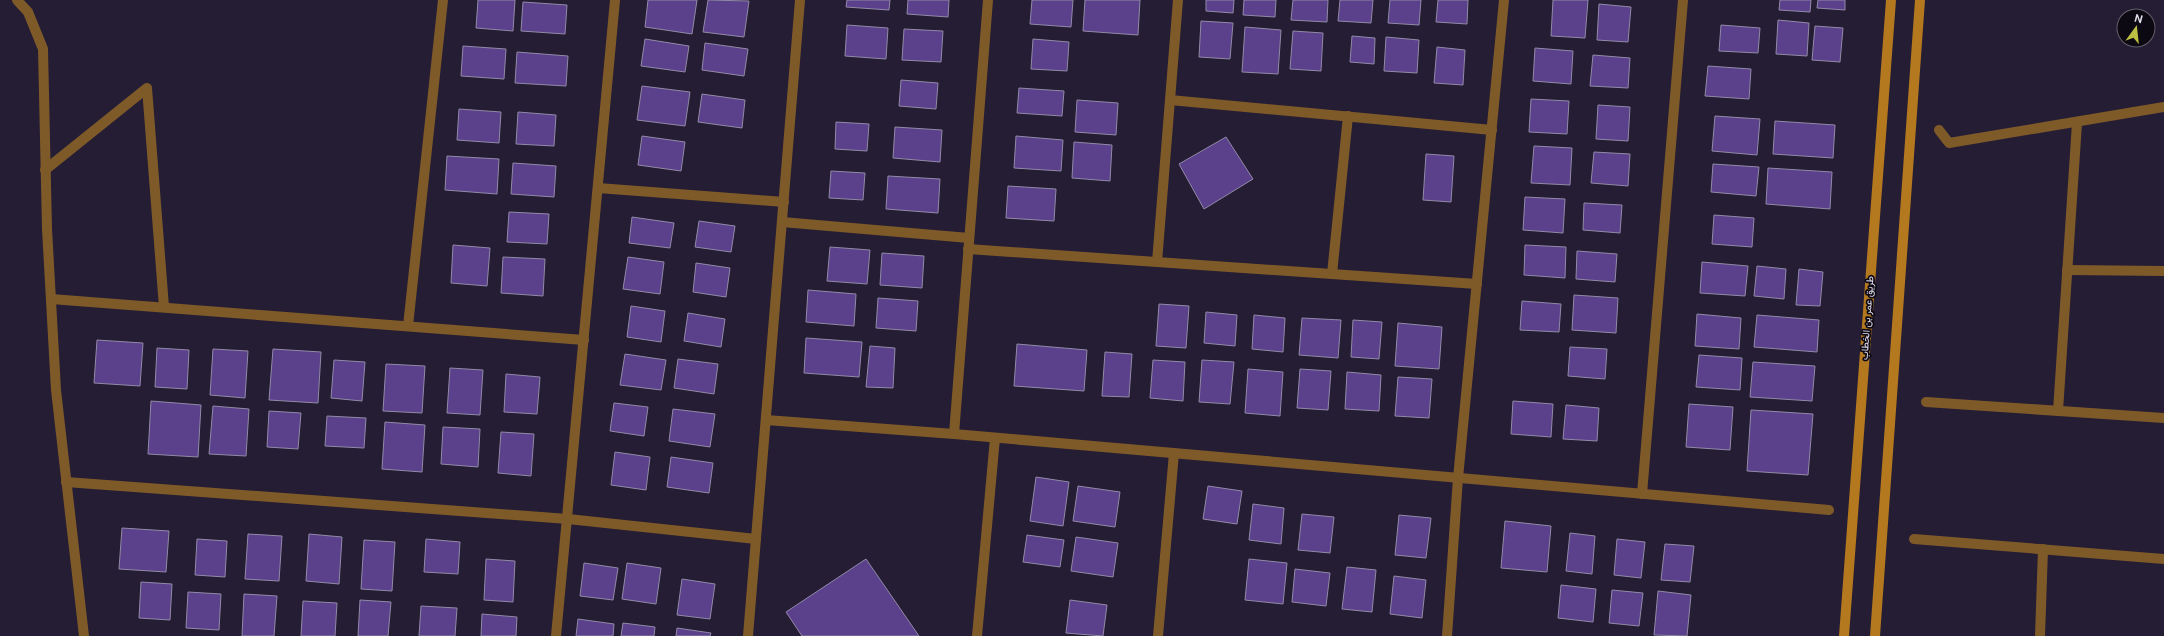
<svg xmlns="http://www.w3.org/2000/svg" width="2164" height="636" font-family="'DM Sans',Vazirmatn,sans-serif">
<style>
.building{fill:#5b408b;stroke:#928aa7}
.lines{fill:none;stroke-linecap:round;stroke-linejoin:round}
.minor{stroke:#7f5a29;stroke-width:10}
.secondary{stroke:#b4781f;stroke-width:10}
.labels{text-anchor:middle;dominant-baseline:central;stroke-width:3.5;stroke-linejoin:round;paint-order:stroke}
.street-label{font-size:10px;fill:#e2deee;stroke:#0c0913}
</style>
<rect width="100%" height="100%" fill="#241d34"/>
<g class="building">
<polygon points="478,0 515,0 513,31 476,28"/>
<polygon points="648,0 697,0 692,34 645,27"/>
<polygon points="708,0 749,1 744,37 703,32"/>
<polygon points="847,0 890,0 889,10 846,7"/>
<polygon points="908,0 949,0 948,17 907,14"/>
<polygon points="1032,0 1073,0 1071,27 1030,24"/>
<polygon points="1085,0 1140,0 1138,35 1083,31"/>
<polygon points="1206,0 1234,0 1233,13 1206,11"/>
<polygon points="1244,0 1276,0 1275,17 1243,15"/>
<polygon points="1293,0 1328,0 1327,22 1291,20"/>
<polygon points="1340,0 1373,0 1371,23 1338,21"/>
<polygon points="1390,0 1421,0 1419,25 1388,23"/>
<polygon points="1438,0 1468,0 1467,24 1436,22"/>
<polygon points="1553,0 1588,0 1585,38 1551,36"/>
<polygon points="1780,0 1811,0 1810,12 1779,10"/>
<polygon points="1818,0 1845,0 1845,10 1817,8"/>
<polygon points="523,2 567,5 565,34 521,31"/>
<polygon points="1599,4 1631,7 1628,42 1597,40"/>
<polygon points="1778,20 1809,23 1807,56 1776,54"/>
<polygon points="1201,21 1233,23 1230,59 1199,57"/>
<polygon points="847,25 888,28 886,59 845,56"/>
<polygon points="1721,25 1760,28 1758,53 1719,51"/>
<polygon points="1815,26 1843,28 1840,62 1812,60"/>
<polygon points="1245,27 1281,30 1278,74 1242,72"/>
<polygon points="904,29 943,31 941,62 902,60"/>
<polygon points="1293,31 1323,33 1321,71 1290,69"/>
<polygon points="1352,36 1375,38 1374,64 1350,62"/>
<polygon points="1386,37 1419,40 1417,73 1384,71"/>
<polygon points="645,39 689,46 685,72 641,66"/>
<polygon points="1033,39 1069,42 1067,71 1031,69"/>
<polygon points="705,43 748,49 744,76 702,70"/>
<polygon points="463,46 506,49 504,79 461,76"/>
<polygon points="1437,47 1465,50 1463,85 1434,83"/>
<polygon points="1535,48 1573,51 1571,84 1533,81"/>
<polygon points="517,52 568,56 566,86 515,83"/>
<polygon points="1593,55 1630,58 1628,88 1590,86"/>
<polygon points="1708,66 1751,69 1749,99 1705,96"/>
<polygon points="901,80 938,83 936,109 899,106"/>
<polygon points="642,86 690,92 685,126 637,120"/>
<polygon points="1019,88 1064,91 1062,116 1017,113"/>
<polygon points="702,94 745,100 742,128 698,122"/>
<polygon points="1531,99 1569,101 1567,134 1529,132"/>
<polygon points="1077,100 1118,103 1116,135 1075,132"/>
<polygon points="1598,105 1630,107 1628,141 1596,139"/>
<polygon points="459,109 501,112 499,143 457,140"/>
<polygon points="518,112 556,115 554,146 516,144"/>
<polygon points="1715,116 1760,119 1757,155 1712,151"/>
<polygon points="1775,121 1835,125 1833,158 1773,154"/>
<polygon points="836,122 869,124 867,151 835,149"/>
<polygon points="895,127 942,130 940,162 893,158"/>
<polygon points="642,136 685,142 681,171 638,165"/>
<polygon points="1016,136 1063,140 1061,171 1014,168"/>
<polygon points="1226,137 1253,179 1204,209 1179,164"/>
<polygon points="1074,142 1112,145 1110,181 1072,178"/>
<polygon points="1534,146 1572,148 1570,185 1531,183"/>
<polygon points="1594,152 1630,154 1628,186 1591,183"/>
<polygon points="1426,154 1454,156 1451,202 1423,200"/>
<polygon points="447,156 499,159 497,194 445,190"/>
<polygon points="513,163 556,166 554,197 511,194"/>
<polygon points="1713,164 1759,167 1756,196 1711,192"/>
<polygon points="1768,168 1832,172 1830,209 1766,204"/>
<polygon points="831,171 865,173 863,200 829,198"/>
<polygon points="888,176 940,179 938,213 886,209"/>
<polygon points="1008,186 1056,189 1054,221 1006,218"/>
<polygon points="1525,197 1565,199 1563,233 1523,230"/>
<polygon points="1584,203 1622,205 1620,233 1583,230"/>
<polygon points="509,212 549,214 547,244 507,242"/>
<polygon points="1714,215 1754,218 1752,247 1712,244"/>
<polygon points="632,217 674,223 670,248 629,243"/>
<polygon points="699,221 735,226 731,252 695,247"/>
<polygon points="453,245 490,248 487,286 451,283"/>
<polygon points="1525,245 1566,247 1565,278 1524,275"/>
<polygon points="830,247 870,250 867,284 827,281"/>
<polygon points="1577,251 1617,254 1615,282 1576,279"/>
<polygon points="882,253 924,256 922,288 880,285"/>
<polygon points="503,257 545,259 543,296 501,293"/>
<polygon points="628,257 664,262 660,294 623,289"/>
<polygon points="1702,262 1748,266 1745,296 1700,293"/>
<polygon points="696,263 730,268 726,297 693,292"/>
<polygon points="1757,266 1786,269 1784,299 1754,296"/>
<polygon points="1799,269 1823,272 1820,306 1796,305"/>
<polygon points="808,290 856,294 854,326 806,322"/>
<polygon points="1574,295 1618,298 1616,333 1572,330"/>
<polygon points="878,298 918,301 916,331 876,328"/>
<polygon points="1522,301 1561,304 1559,332 1520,330"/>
<polygon points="1159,304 1189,306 1186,348 1156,346"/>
<polygon points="631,306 665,311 661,342 627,337"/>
<polygon points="1206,312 1237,315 1235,346 1204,343"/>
<polygon points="688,313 725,319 721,347 684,341"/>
<polygon points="1697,314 1741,318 1739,349 1695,346"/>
<polygon points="1254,315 1285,318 1283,352 1252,349"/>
<polygon points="1757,315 1819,320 1817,352 1754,347"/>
<polygon points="1302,318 1341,320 1338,358 1299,355"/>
<polygon points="1353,320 1382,322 1379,359 1351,357"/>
<polygon points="1398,323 1442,327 1439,369 1395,366"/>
<polygon points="806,338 862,342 859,377 804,373"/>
<polygon points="97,340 143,343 140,386 94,383"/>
<polygon points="1017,344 1087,350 1084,391 1014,386"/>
<polygon points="870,346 895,348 893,388 866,387"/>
<polygon points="1570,347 1607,349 1605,379 1568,376"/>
<polygon points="157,348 189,350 187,389 155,387"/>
<polygon points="213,349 248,351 245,398 210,395"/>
<polygon points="273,349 321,352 318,403 269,400"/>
<polygon points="1105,352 1132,354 1129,397 1102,396"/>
<polygon points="625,354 666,360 661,390 620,385"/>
<polygon points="1699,355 1742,358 1740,390 1696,387"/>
<polygon points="678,359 718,364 714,394 674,388"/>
<polygon points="334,360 365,362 362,401 331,398"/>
<polygon points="1153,360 1185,362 1183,401 1150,398"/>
<polygon points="1202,360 1234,362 1230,404 1199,402"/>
<polygon points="1753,362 1815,366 1812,401 1750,397"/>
<polygon points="386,364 425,366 422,413 383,411"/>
<polygon points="450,368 483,370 480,415 447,413"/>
<polygon points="1248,369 1283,372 1280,416 1245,413"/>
<polygon points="1300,369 1331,371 1328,410 1297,408"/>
<polygon points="1347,372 1381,375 1379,411 1345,409"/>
<polygon points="506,374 540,377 537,414 504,412"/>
<polygon points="1398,377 1432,379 1429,418 1395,416"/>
<polygon points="151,401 201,405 198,457 148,454"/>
<polygon points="1513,401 1553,404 1551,437 1511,434"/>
<polygon points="614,403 648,407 644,436 610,431"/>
<polygon points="1689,404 1733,407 1730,450 1686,447"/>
<polygon points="1566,405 1599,408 1597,441 1563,439"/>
<polygon points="213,406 249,409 246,456 209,454"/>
<polygon points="673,409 715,414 710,447 669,441"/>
<polygon points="1751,410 1813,414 1808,475 1747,471"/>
<polygon points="269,411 301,413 298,449 267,447"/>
<polygon points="327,416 366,418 364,448 325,446"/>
<polygon points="385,422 425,425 422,472 382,469"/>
<polygon points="443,427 480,429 478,467 441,464"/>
<polygon points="501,432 534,434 531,476 498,473"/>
<polygon points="615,452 650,457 646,490 611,485"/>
<polygon points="671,457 713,463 709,493 667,487"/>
<polygon points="1036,477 1069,482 1063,526 1030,521"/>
<polygon points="1078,486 1120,492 1115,527 1073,521"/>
<polygon points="1208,486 1242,491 1237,524 1203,519"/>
<polygon points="1253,504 1284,508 1281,544 1249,540"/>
<polygon points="1302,514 1334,517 1330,553 1298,550"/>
<polygon points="1399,515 1431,518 1426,558 1395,555"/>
<polygon points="1505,521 1551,526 1547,572 1501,568"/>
<polygon points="122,528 169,531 166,572 119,569"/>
<polygon points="1570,533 1595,536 1592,574 1566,571"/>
<polygon points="248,534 282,536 279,581 245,579"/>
<polygon points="309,534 342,537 339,584 306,581"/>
<polygon points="1027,535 1064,540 1060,567 1023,562"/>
<polygon points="1076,537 1118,543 1113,577 1071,571"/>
<polygon points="197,539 227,541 225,577 195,575"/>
<polygon points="426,539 460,542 458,574 424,572"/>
<polygon points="1617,539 1645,542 1641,578 1614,575"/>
<polygon points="364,540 395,542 392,591 361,589"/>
<polygon points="1665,544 1694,546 1690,582 1661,580"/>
<polygon points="486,559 515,561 513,602 484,600"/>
<polygon points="866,559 919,636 802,636 786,612"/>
<polygon points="1249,559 1287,563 1283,604 1245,600"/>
<polygon points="584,563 618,568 613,600 580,596"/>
<polygon points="627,563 661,568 656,604 622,599"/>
<polygon points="1347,567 1376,570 1372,612 1342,609"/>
<polygon points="1295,569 1330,573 1326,606 1292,602"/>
<polygon points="1394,576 1426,580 1422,618 1390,614"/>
<polygon points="682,579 715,584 710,619 677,615"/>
<polygon points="141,582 172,584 170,620 139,618"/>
<polygon points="1561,585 1596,589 1593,622 1558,618"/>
<polygon points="1612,590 1643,593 1639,626 1609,623"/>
<polygon points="1658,591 1691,595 1687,636 1654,635"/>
<polygon points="188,592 221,594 219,630 186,628"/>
<polygon points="244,594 277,596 274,636 242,636"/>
<polygon points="360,600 391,602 388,636 358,636"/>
<polygon points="1070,600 1107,605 1103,636 1066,633"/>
<polygon points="303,601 337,603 335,636 301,636"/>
<polygon points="421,606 457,608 455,636 419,636"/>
<polygon points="482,614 517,617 516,636 481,636"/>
<polygon points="578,619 614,624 613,636 576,636"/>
<polygon points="623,623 655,627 654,636 621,636"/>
<polygon points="677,628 711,633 710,636 676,636"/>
</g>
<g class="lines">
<g class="minor">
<polyline points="17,0 28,12 43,49 47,229 56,390 84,636"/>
<polyline points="1170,100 1492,130"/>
<polyline points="1939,130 1949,143 2164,107"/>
<polyline points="45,170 147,88 164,307"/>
<polyline points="598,188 784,202"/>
<polyline points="782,222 969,238"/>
<polyline points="968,249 1477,284"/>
<polyline points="1157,262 1178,0"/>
<polyline points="2067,270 2164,271"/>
<polyline points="1332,274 1348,116"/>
<polyline points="51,299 584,340"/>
<polyline points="408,326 443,0"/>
<polyline points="1926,402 2164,418"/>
<polyline points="2058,411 2077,123"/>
<polyline points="766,420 954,434 1829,510"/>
<polyline points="954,434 988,0"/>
<polyline points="66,482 568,519 756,539"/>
<polyline points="1642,494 1683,0"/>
<polyline points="1914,539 2164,559"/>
<polyline points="556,636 615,0"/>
<polyline points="748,636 800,0"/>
<polyline points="977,636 995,438"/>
<polyline points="1158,636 1174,453"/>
<polyline points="1447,636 1458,478 1504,0"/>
<polyline points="2040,636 2043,549"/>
</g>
<g class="secondary">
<polyline points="1844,636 1891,0"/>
<polyline points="1875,636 1920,0"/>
</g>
</g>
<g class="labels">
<g class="street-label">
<text transform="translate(1867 318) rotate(-86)">طريق عمر بن الخطاب</text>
</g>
</g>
<g transform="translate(2136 28) rotate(15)"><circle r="19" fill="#0c0913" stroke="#625e6b"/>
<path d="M0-3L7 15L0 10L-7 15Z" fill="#bdbf43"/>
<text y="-6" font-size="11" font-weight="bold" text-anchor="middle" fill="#e2deee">N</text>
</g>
</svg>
